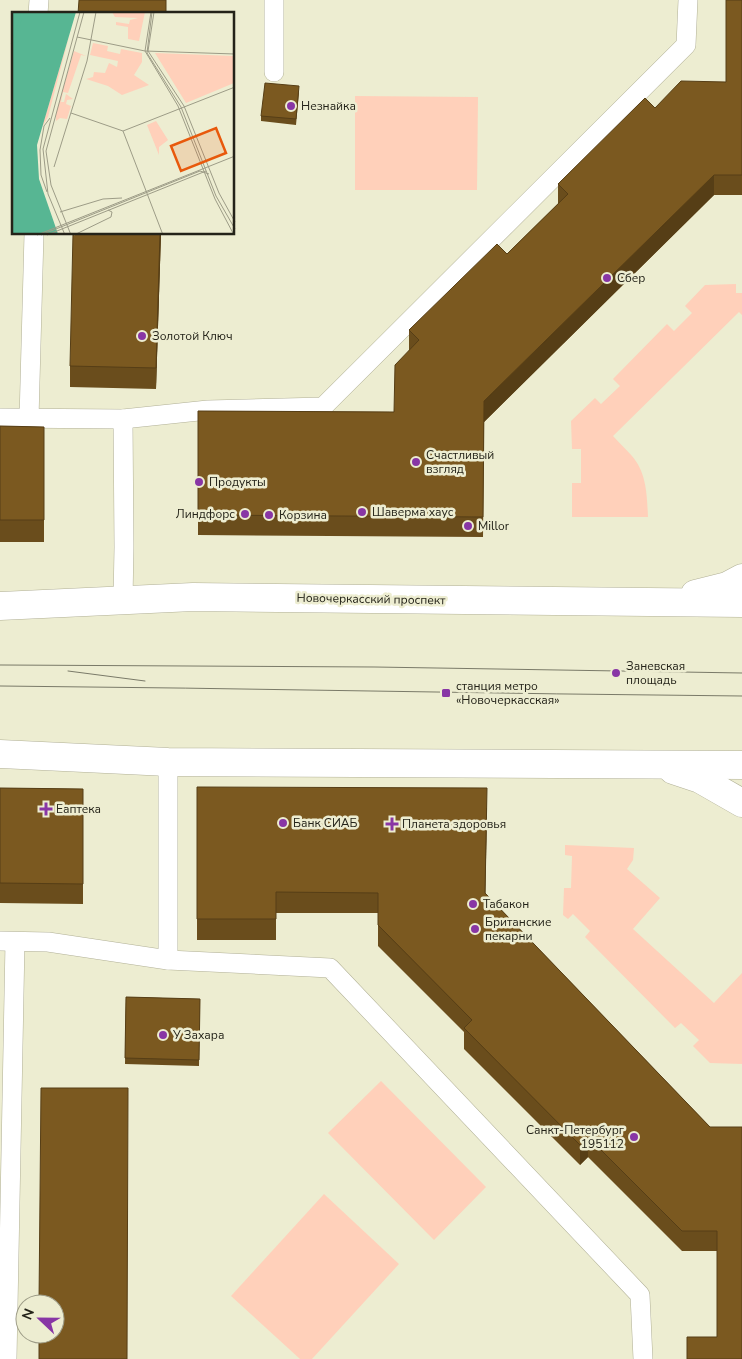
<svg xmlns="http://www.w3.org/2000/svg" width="742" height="1359" font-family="'Nunito Sans',sans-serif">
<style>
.green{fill:#ffd0ba}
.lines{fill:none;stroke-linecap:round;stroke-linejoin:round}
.lane-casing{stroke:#b1b096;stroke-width:20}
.secondary-casing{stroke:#b1b096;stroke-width:29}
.lane{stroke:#fff;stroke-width:19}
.secondary{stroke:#fff;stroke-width:28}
.tram{stroke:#7a7a68;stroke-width:1}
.wall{fill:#6a4d1c}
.shaded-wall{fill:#563e16}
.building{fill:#7b5920;stroke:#563e16}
.poi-dot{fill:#8836a5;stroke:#ededd1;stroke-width:2}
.labels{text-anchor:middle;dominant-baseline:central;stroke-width:5;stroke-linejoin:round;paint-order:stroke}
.poi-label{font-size:12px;fill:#242319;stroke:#ededd1;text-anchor:start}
.street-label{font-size:12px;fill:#242319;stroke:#ededd1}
.inset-river{fill:none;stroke:#57b693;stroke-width:2.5}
.inset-road{fill:none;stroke:#9d9c87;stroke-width:1}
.view{fill:#e8590c;fill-opacity:0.15;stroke:#e8590c;stroke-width:2.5}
.inset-edge{fill:none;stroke:#242319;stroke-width:2.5}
</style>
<rect width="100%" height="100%" fill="#ededd1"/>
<g class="green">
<polygon points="355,96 478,97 477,190 355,190"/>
<path d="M736 284V293H742V315L739 312 613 436C619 443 626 449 632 456 647 473 647 497 648 517H572V483H581V449H572L571 421 595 398 601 404 620 386 613 379 667 324 674 331 692 313 685 306 705 285Z"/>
<polygon points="565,845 634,848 633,860 627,869 660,898 633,929 714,1003 742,973 742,1064 710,1063 693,1046 699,1040 681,1023 675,1028 585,937 590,931 573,914 568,919 563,915 564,888 571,888 572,856 565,855"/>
<polygon points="381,1081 486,1187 434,1240 328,1133"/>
<polygon points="324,1194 399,1264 312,1359 300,1359 231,1296"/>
</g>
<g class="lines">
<g class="lane-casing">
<g id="lane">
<polyline points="274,0 274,72"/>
<polyline points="38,14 39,0"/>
<polyline points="0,418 123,419 208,410 323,407 686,45 688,0"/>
<polyline points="29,419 34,234"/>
<polyline points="123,600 124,547 123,419"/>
<polyline points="168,762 168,960"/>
<polyline points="0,941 48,942 168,960 330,968 640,1295 643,1359"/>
<polyline points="7,1359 15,942"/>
</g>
</g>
<g class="secondary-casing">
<g id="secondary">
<polyline points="695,594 727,586 742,578"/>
<polyline points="0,606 193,597 742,603"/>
<polyline points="0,754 168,762 742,765"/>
<polyline points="673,770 700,779 742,803"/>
</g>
</g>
<use href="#lane" class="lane"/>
<use href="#secondary" class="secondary"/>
<g class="tram">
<polyline points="0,665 375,667 742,673"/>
<polyline points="68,671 145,681"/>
<path d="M0 686C247 688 495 694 742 696"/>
</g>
</g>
<g class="wall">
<polygon points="742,0 742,195 714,195 484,422 483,537 198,535 198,411 394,412 409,350 409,330 507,254 558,204 558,184 655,108 726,82"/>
<polygon points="299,92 296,125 261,121 261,116"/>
<polygon points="161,234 156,389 70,387 70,366"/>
<polygon points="0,426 44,427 44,542 0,542"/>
<polygon points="197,787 487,808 485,893 710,1127 742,1127 717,1337 717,1251 682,1251 588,1157 580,1165 464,1049 464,1032 378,946 378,913 276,913 276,940 197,940"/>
<polygon points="0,788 83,789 83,904 0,903"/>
<polygon points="126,997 200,999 199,1066 125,1064"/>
</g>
<g class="shaded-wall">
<polygon points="714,175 714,195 484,422 483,537 484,401"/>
<polygon points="160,234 161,234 156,389 156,368"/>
<polygon points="487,788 487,808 485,913 485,893"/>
<polygon points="588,1137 588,1157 580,1165 580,1145"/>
</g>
<g class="building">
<polygon points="79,0 166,0 166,14 78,14"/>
<polygon points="726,0 742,0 742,175 714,175 484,401 483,517 198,515 198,411 394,412 395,365 419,340 409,330 497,244 507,254 568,194 558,184 645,98 655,108 681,81 726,82"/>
<polygon points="265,83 299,86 296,119 261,116"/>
<polygon points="73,234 160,234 156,368 70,366"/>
<polygon points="0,426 44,427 44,520 0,520"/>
<polygon points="197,787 487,788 485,893 710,1127 742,1127 742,1359 687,1359 687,1337 717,1337 717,1231 682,1231 588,1137 580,1145 464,1028 472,1020 378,925 378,893 276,892 276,919 197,919"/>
<polygon points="0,788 83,789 83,884 0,883"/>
<polygon points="126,997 200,999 199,1060 125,1058"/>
<polygon points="41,1088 128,1088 127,1359 39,1359 39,1334 55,1334 55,1304 39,1304"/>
</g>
<g class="poi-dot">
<circle cx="291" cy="106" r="5"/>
<circle cx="607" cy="278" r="5"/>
<circle cx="142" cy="336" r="5"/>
<circle cx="416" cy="462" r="5"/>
<circle cx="199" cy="482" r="5"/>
<circle cx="362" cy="512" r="5"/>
<circle cx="245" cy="514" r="5"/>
<circle cx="269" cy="515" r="5"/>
<circle cx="468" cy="526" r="5"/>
<circle cx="616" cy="673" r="5"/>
<rect x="441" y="688" width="10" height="10" rx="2.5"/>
<path d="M43.5 801.5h5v5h5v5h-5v5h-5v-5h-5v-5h5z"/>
<circle cx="283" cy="823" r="5"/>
<path d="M389.5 816.5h5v5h5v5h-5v5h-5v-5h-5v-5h5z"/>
<circle cx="473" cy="904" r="5"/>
<circle cx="475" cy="929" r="5"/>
<circle cx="163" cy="1035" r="5"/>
<circle cx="634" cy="1137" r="5"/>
</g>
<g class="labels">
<g class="poi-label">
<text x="301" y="106">Незнайка</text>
<text x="617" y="278">Сбер</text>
<text x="152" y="336">Золотой Ключ</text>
<text x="426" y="455">Счастливый<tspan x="426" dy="14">взгляд</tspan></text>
<text x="209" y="482">Продукты</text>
<text x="372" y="512">Шаверма хаус</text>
<text x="235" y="514" text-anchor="end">Линдфорс</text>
<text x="279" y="515">Корзина</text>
<text x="478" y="526">Millor</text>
<text x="626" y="666">Заневская<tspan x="626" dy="14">площадь</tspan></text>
<text x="456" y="686">станция метро<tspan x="456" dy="14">«Новочеркасская»</tspan></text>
<text x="56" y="809">Еаптека</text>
<text x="293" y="823">Банк СИАБ</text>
<text x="402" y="824">Планета здоровья</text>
<text x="483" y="904">Табакон</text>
<text x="485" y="922">Британские<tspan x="485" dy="14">пекарни</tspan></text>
<text x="173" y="1035">У Захара</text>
<text x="624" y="1130" text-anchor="end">Санкт-Петербург<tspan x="624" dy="14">195112</tspan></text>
</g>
<g class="street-label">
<text transform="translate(371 599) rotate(1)">Новочеркасский проспект</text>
</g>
</g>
<g transform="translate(12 12)">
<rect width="222" height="222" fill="#ededd1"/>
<path d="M100 0H133L127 29 116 27V15L104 13V10L117 12 118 8 126 6 103 5ZM58 21 36 105 30 115ZM81 31 96 34 95 39 108 42 109 37 130 41V50L122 63 137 73 110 83 96 74 74 67 81 65 82 60 93 61 97 51 105 55 106 49 78 43ZM62 39 74 44 69 43 56 81 51 80 49 90H52L54 82 61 87 55 88 54 92 59 94 55 107 48 106 44 109V101ZM143 41 222 44V71L174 91ZM144 109 156 128 147 135V143L135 113Z" fill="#ffd0ba"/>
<path d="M0 0H64L25 133 27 167 46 222H0Z" fill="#57b693"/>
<path class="inset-river" d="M0 32 11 0"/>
<path class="inset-road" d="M139 0 133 39 166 94 203 187 222 223M140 0 135 41 169 95 204 184 223 217M142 0 136 39 172 94 207 181 223 210M65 25 133 39 223 42M59 101 111 119M111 119 223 75M111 119 151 223M42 155 75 49 84 0M35 180 29 163 28 138 32 114 38 106M48 200 91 187 110 186M25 223 223 144M29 223 188 159 197 162M35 223 194 159M53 223 36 182 31 137 68 0M59 223 39 173 34 139 72 0M62 223 99 205 100 200 96 198"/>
<path class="view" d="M204 116 214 141 169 159 159 134Z"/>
<rect width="222" height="222" class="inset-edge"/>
</g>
<g transform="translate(40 1319) rotate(292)"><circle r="24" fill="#ededd1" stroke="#9d9c87"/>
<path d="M0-4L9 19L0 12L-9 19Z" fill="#8836a5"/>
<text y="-8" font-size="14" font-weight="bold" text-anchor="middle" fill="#242319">N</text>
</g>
</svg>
